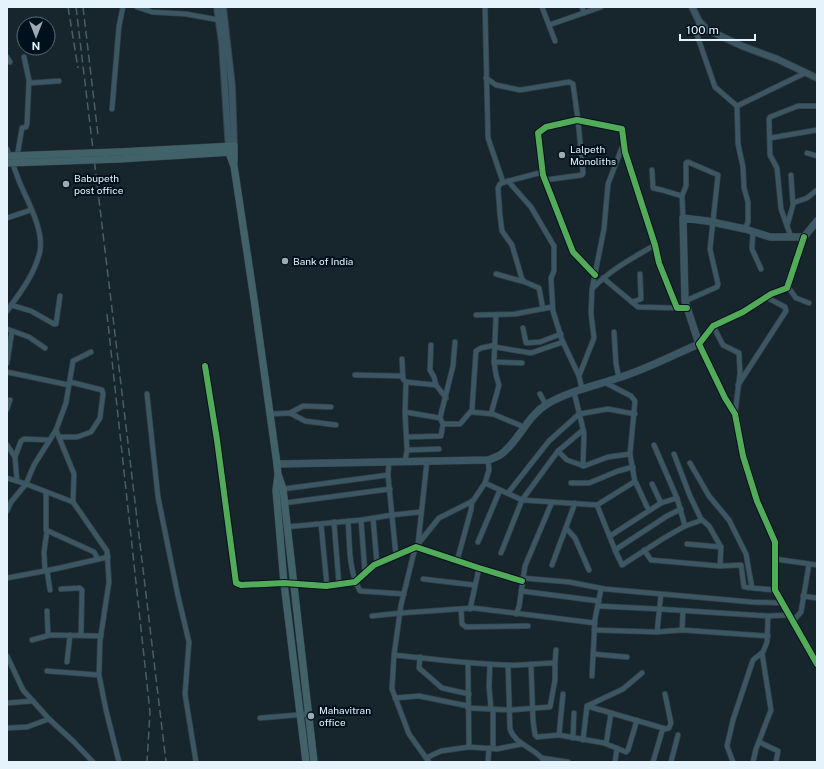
<svg xmlns="http://www.w3.org/2000/svg" width="824" height="769" font-family="'Public Sans',sans-serif">
<style>
.lines{fill:none;stroke-linecap:round;stroke-linejoin:round}
.minor-casing{stroke:#364047;stroke-width:6}
.tertiary-casing{stroke:#364047;stroke-width:8}
.secondary-casing{stroke:#364047;stroke-width:8}
.primary-casing{stroke:#364047;stroke-width:8}
.minor{stroke:#3c5764;stroke-width:4.5}
.tertiary{stroke:#3c5764;stroke-width:6}
.secondary{stroke:#3c5764;stroke-width:7}
.primary{stroke:#42626a;stroke-width:7}
.rail{stroke:#4b5e68;stroke-width:1.5;stroke-dasharray:8 4;stroke-linecap:butt}
.primary-bridge-casing{stroke:#364047;stroke-width:8;stroke-linecap:butt}
.primary-bridge{stroke:#42626a;stroke-width:7}
.cycleway-casing{stroke:#00101c;stroke-width:8}
.cycleway{stroke:#51ab58;stroke-width:6}
.poi-dot{fill:#9dabb4;stroke:#00101c;stroke-width:1.5}
.labels{text-anchor:middle;dominant-baseline:central;stroke-width:4;stroke-linejoin:round;paint-order:stroke}
.poi-label{font-size:10px;fill:#e5f3fc;stroke:#00101c;text-anchor:start}
</style>
<rect width="100%" height="100%" fill="#17252d"/>
<g class="lines">
<g class="minor-casing">
<g id="minor">
<polyline points="137,7 152,12 186,14 219,20"/>
<polyline points="485,7 488,138 503,182"/>
<polyline points="542,7 555,41"/>
<polyline points="582,7 584,13"/>
<polyline points="699,21 697,35 715,87 737,106 805,73"/>
<polyline points="549,25 601,7"/>
<polyline points="7,57 10,62"/>
<polyline points="486,78 496,85 520,90 569,82 573,84 578,120 583,173 582,175 545,180"/>
<polyline points="29,83 59,81"/>
<polyline points="737,106 738,144 743,167 744,188 748,202 748,222 745,229"/>
<polyline points="112,109 119,26 123,7"/>
<polyline points="770,138 817,130"/>
<path d="M7 149C11 159 15 170 19 181 27 200 44 230 40 251 35 274 20 293 7 311"/>
<polyline points="807,153 817,156"/>
<polyline points="17,157 22,128 26,127 27,124 29,80 24,57"/>
<polyline points="652,170 653,188 662,190 682,196"/>
<polyline points="508,181 531,207 554,246 554,271 551,278 553,311 562,340 579,376"/>
<polyline points="793,203 807,198 817,190"/>
<polyline points="7,218 31,210"/>
<polyline points="683,218 682,196 686,186 686,163 688,162 718,175 710,249 718,284 717,287 685,301"/>
<polyline points="787,226 793,205 791,175"/>
<polyline points="753,232 752,249 761,269"/>
<polyline points="791,237 781,209 777,168 770,155 769,119 770,117 798,106 817,106"/>
<polyline points="804,237 787,288 771,294 743,312 713,326 699,344 725,398 735,414 743,456 757,501 775,542 775,590 817,664"/>
<polyline points="496,274 525,282 539,288 543,309"/>
<polyline points="595,275 573,252 571,247 543,175 538,133 546,127 577,120 622,129 625,152 655,245 659,263 677,308 687,308"/>
<polyline points="603,278 638,307 677,308"/>
<polyline points="525,282 522,279 512,245 502,231 500,215 498,188 500,184 508,181 543,172"/>
<polyline points="788,287 796,298 809,303"/>
<path d="M593 288C611 269 633 258 655 245"/>
<polyline points="632,302 641,299 640,274"/>
<polyline points="11,305 31,311 54,324 56,324 60,296"/>
<polyline points="476,315 515,314 552,307"/>
<polyline points="713,326 723,345 739,353 740,373 735,414"/>
<polyline points="523,328 526,343 540,342 561,334"/>
<polyline points="7,329 29,337 45,348"/>
<polyline points="614,332 616,364 619,378"/>
<polyline points="431,345 430,370 434,377 436,385 446,398"/>
<polyline points="495,347 531,353 563,342"/>
<polyline points="402,359 403,379 406,382 436,385"/>
<polyline points="494,362 522,363"/>
<polyline points="7,363 12,331"/>
<polyline points="205,366 217,440 236,583 241,585 284,583 326,586 355,582 374,565 416,547 479,568 522,581"/>
<polyline points="7,372 69,385 66,403 56,430 34,465 26,484 11,502 7,511"/>
<polyline points="355,375 403,376"/>
<polyline points="604,382 631,396 635,401 630,454 635,482"/>
<polyline points="69,385 73,361 91,352"/>
<polyline points="738,385 786,311 785,307 766,297"/>
<polyline points="582,389 579,376 594,338 591,313 592,289 604,229 608,184 623,145"/>
<polyline points="574,392 584,433 583,466"/>
<polyline points="147,394 158,497 178,596 189,642 185,694 196,762"/>
<polyline points="540,394 546,405"/>
<polyline points="7,409 10,400"/>
<polyline points="405,412 440,418 443,424 460,424 472,410 476,351 481,348 495,345"/>
<polyline points="471,412 493,414 524,427"/>
<polyline points="290,413 303,406 331,407"/>
<polyline points="271,414 290,413 305,421 336,425"/>
<polyline points="491,414 499,385 496,375 494,362 496,315"/>
<polyline points="440,418 453,366 455,342"/>
<polyline points="56,430 74,474 73,502"/>
<polyline points="59,437 77,437 91,432 100,418 103,394 102,390 70,382"/>
<polyline points="407,437 441,436 443,424"/>
<polyline points="7,445 15,457 17,481"/>
<polyline points="654,445 677,498 685,526"/>
<polyline points="407,450 439,449"/>
<polyline points="558,451 567,460 584,466 608,457 630,454"/>
<polyline points="674,454 690,496 701,519 709,526 721,547 720,566"/>
<polyline points="15,457 21,441 24,439 49,440"/>
<polyline points="427,461 418,544 414,552 401,605 394,655 392,689 409,734 429,762"/>
<polyline points="389,462 388,475 396,556"/>
<polyline points="405,462 407,450 405,412 406,382"/>
<polyline points="690,463 709,496 729,520 746,554 752,588 775,590"/>
<polyline points="7,478 26,484 73,502 107,551 109,582 100,641 99,675 106,710 119,762"/>
<polyline points="485,483 522,500 597,505 615,550 622,565 664,538 685,526 702,520"/>
<polyline points="571,483 589,483 618,471 633,467"/>
<polyline points="652,484 661,503"/>
<polyline points="283,489 388,475"/>
<polyline points="46,492 46,530 94,552 98,559"/>
<polyline points="508,493 549,441 579,414 608,409 635,414"/>
<polyline points="284,503 390,489"/>
<polyline points="597,505 634,482 636,483 649,511"/>
<polyline points="373,518 377,564"/>
<polyline points="361,520 365,573"/>
<path d="M348 521C350 544 348 570 360 591L404 594"/>
<polyline points="334,522 339,585"/>
<polyline points="321,524 327,586"/>
<polyline points="286,527 361,520 392,515 420,512"/>
<polyline points="566,528 575,538 589,570"/>
<polyline points="610,536 661,503 677,498"/>
<polyline points="478,542 500,490"/>
<polyline points="418,544 439,518 473,501 485,483 489,470 488,460"/>
<polyline points="687,544 721,547"/>
<polyline points="615,550 667,516 681,509"/>
<polyline points="644,550 651,560 720,566 741,565 744,587 753,588"/>
<polyline points="501,553 522,500 558,451 583,430"/>
<polyline points="775,559 817,565"/>
<polyline points="457,561 471,510 472,501"/>
<polyline points="552,565 575,503"/>
<polyline points="47,570 50,590"/>
<polyline points="45,571 44,552 47,531"/>
<polyline points="7,578 55,569 108,557"/>
<polyline points="522,578 569,582 605,589 752,602 782,603"/>
<polyline points="423,579 474,585"/>
<polyline points="61,589 80,588 82,590 81,635"/>
<polyline points="521,591 599,601"/>
<polyline points="803,596 817,598"/>
<polyline points="598,606 659,609 768,616 790,615"/>
<polyline points="461,609 462,624 466,627 528,626"/>
<polyline points="470,609 479,568"/>
<polyline points="47,611 48,635"/>
<polyline points="516,614 519,607 525,566 552,502"/>
<polyline points="372,616 401,613 473,608 595,623"/>
<polyline points="793,621 801,612 809,564"/>
<polyline points="594,630 657,632 682,630 768,636"/>
<polyline points="682,630 683,611"/>
<polyline points="657,632 661,594"/>
<polyline points="32,640 50,635 101,636"/>
<polyline points="593,654 627,657"/>
<path d="M394 655C432 659 470 664 508 665 524 666 539 663 555 663"/>
<polyline points="7,656 23,690 49,719 74,742 93,762"/>
<polyline points="420,657 419,668 442,688 469,694"/>
<polyline points="67,662 70,635"/>
<polyline points="468,663 469,747"/>
<polyline points="490,664 489,686 491,709"/>
<polyline points="531,664 533,720 535,735 537,737 559,735 604,743 626,752 628,750 637,720"/>
<path d="M508 665 510 729C515 745 536 748 545 762"/>
<polyline points="47,671 99,675"/>
<polyline points="592,676 595,619 601,589"/>
<polyline points="395,698 419,696 468,706"/>
<polyline points="7,703 33,701"/>
<polyline points="587,706 666,729 669,728 671,723 665,694"/>
<polyline points="468,708 510,710 550,707 555,680 555,663 556,650"/>
<polyline points="493,709 493,748"/>
<polyline points="260,718 309,714"/>
<polyline points="7,728 27,727 49,719"/>
<polyline points="559,735 563,694"/>
<polyline points="573,738 574,713"/>
<polyline points="583,740 587,706 623,689 642,673"/>
<polyline points="759,742 778,751 776,762"/>
<polyline points="606,744 611,713"/>
<polyline points="426,758 441,751 469,747 497,749 522,744"/>
<polyline points="542,758 568,762"/>
<polyline points="488,762 489,748"/>
<polyline points="615,762 617,748"/>
<polyline points="653,762 663,728"/>
<polyline points="671,762 678,735"/>
<polyline points="733,762 727,746 733,720 753,660 763,652 767,642 768,616"/>
<polyline points="753,762 756,749 771,710 762,653"/>
</g>
</g>
<g class="tertiary-casing">
<g id="tertiary">
<polyline points="217,7 222,43 229,151"/>
<polyline points="223,7 232,87 234,146"/>
<polyline points="692,7 699,21 706,29 742,46 777,59 817,78"/>
</g>
</g>
<g class="secondary-casing">
<path id="secondary" d="M277 464 488 460C492 459 496 457 500 455 519 442 526 417 547 404 569 391 594 386 618 378 645 370 673 355 699 344L685 301 683 218 707 221 745 229 770 237H804L817 221"/>
</g>
<g class="primary-casing">
<g id="primary">
<polyline points="119,152 234,146 234,162"/>
<polyline points="229,153 234,166 254,299 277,464 278,475 276,490 284,583 306,762"/>
<polyline points="119,159 232,152"/>
<polyline points="279,477 283,489 314,762"/>
</g>
</g>
<use href="#minor" class="minor"/>
<use href="#tertiary" class="tertiary"/>
<use href="#secondary" class="secondary"/>
<use href="#primary" class="primary"/>
<g class="rail">
<polyline points="68,7 78,68"/>
<polyline points="76,7 166,762"/>
<polyline points="83,7 98,135"/>
<polyline points="107,314 150,712 147,762"/>
</g>
<g class="primary-bridge-casing">
<g id="primary-bridge">
<polyline points="7,156 119,152"/>
<polyline points="7,163 119,159"/>
</g>
</g>
<use href="#primary-bridge" class="primary-bridge"/>
<g class="cycleway-casing">
<g id="cycleway">
<polyline points="804,237 787,288 771,294 743,312 713,326 699,344 725,398 735,414 743,456 757,501 775,542 775,590 817,664"/>
<polyline points="595,275 573,252 571,247 543,175 538,133 546,127 577,120 622,129 625,152 655,245 659,263 677,308 687,308"/>
<polyline points="205,366 217,440 236,583 241,585 284,583 326,586 355,582 374,565 416,547 479,568 522,581"/>
</g>
</g>
<use href="#cycleway" class="cycleway"/>
</g>
<g class="poi-dot">
<circle cx="562" cy="155" r="4"/>
<circle cx="66" cy="184" r="4"/>
<circle cx="285" cy="261" r="4"/>
<circle cx="311" cy="716" r="4"/>
</g>
<g class="labels">
<g class="poi-label">
<text x="570" y="149">Lalpeth<tspan x="570" dy="12">Monoliths</tspan></text>
<text x="74" y="178">Babupeth<tspan x="74" dy="12">post office</tspan></text>
<text x="293" y="261">Bank of India</text>
<text x="319" y="710">Mahavitran<tspan x="319" dy="12">office</tspan></text>
</g>
</g>
<rect width="824" height="769" fill="none" stroke="#e5f3fc" stroke-width="16"/>
<g transform="translate(36 36) rotate(180)"><circle r="19" fill="#00101c" stroke="#5c6b76"/>
<path d="M0-3L7 15L0 10L-7 15Z" fill="#9dabb4"/>
<text y="-6" font-size="11" font-weight="bold" text-anchor="middle" fill="#e5f3fc">N</text>
</g>
<path d="M680 34v6h75v-6" fill="none" stroke="#e5f3fc" stroke-width="2"/>
<text x="686" y="34" font-size="12" fill="#e5f3fc" stroke="#00101c" stroke-width="3" paint-order="stroke">100 m</text>
</svg>
